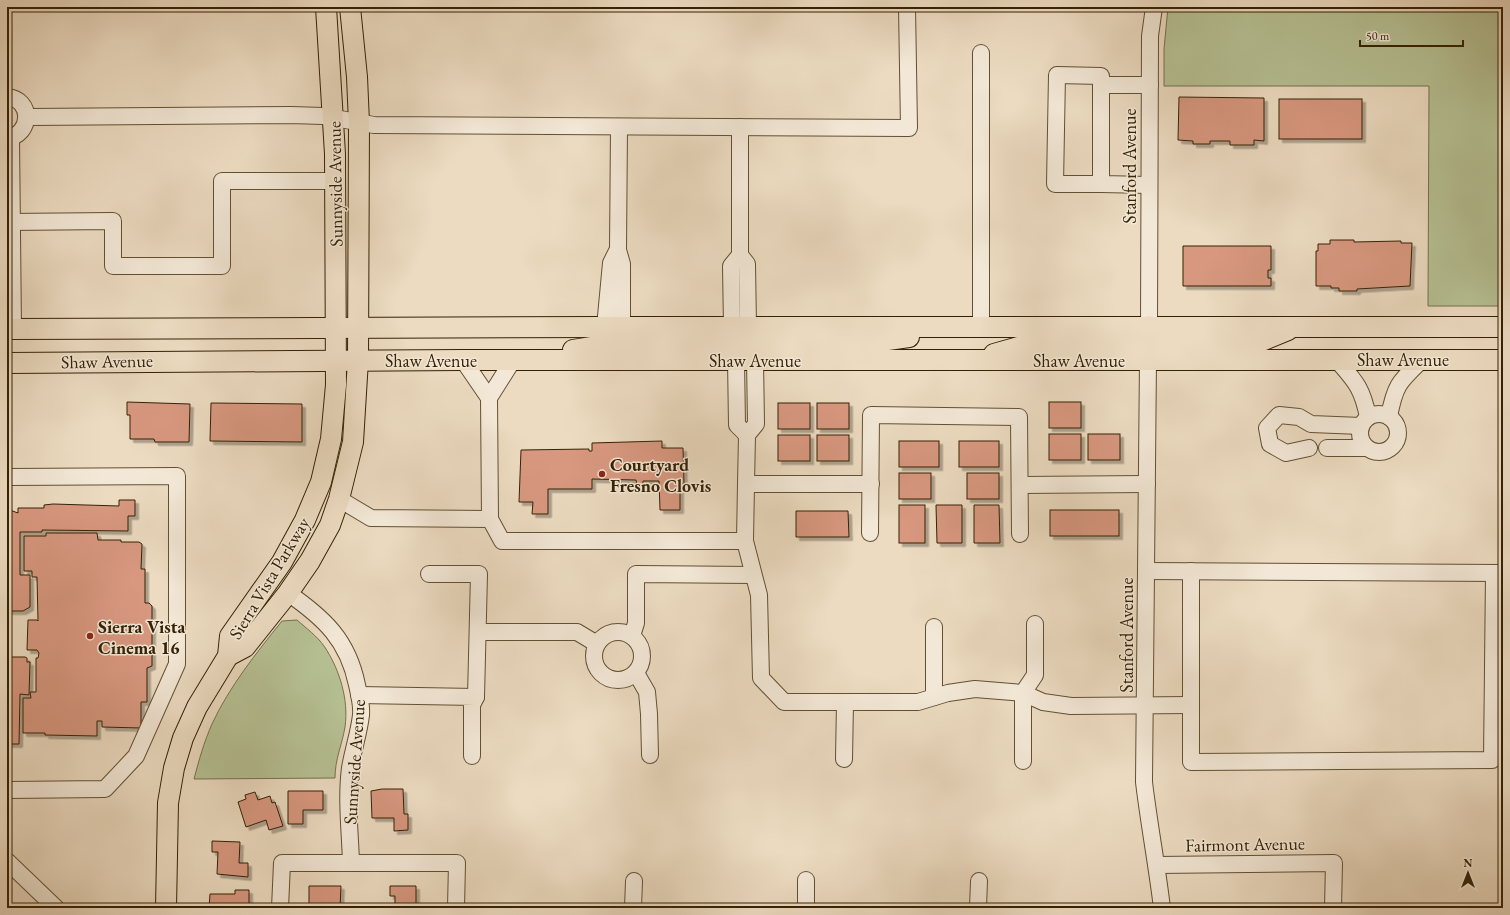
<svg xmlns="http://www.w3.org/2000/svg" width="1510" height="915" font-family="'EB Garamond',serif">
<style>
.green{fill:#b6c194;stroke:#75714c}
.building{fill:#d89880;stroke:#342104;filter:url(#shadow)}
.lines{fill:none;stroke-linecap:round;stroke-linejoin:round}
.minor-casing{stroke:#625033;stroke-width:18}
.major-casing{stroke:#342104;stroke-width:22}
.minor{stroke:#f3e8d7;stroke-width:16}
.major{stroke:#ecdbc1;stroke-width:20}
.poi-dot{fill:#8f2418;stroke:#f3e8d7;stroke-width:1.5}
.labels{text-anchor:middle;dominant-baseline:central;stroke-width:3;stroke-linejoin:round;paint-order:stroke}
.street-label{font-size:18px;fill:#342104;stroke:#f3e8d7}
.poi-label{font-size:18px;font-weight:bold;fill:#342104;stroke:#f3e8d7;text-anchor:start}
</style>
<defs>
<filter id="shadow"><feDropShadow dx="3.5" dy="3.5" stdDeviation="0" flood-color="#0004"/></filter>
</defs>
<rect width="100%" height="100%" fill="#ecdbc1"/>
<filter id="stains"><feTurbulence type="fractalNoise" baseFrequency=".005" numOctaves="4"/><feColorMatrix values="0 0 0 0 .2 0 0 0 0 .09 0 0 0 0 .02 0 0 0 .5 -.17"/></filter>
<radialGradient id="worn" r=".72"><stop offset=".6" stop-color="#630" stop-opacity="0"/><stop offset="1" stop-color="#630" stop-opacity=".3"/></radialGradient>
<g class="green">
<polygon points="1168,7 1503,7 1503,306 1428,306 1429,86 1164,86 1164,49"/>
<path d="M297 620C306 628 317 636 324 646 339 668 349 699 345 727 342 745 335 759 335 778L194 779C199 760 204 742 212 724 229 687 257 652 282 621Z"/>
</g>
<g class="building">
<polygon points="1179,97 1264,98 1264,141 1254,140 1254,145 1230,145 1230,141 1210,141 1210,144 1193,144 1193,141 1178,140"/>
<rect x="1279" y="99" width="83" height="40"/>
<polygon points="1330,240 1354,240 1354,242 1401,241 1401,243 1412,243 1410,286 1357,289 1357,291 1339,291 1339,288 1331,288 1331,286 1316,286 1316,251 1318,251 1318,244 1330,244"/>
<polygon points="1183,246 1271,246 1271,270 1268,270 1268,278 1271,278 1271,286 1183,286"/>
<polygon points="127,402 190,404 189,442 155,442 154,439 130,439 130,415 127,415"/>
<rect x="1049" y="402" width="32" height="26"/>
<polygon points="211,403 302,404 302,442 210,441"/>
<rect x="778" y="403" width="32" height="26"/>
<rect x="817" y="403" width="32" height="26"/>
<rect x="1049" y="434" width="32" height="26"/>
<rect x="1088" y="434" width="32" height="26"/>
<rect x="778" y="435" width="32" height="26"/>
<rect x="817" y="435" width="32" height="26"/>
<polygon points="662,441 662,448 683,448 684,484 680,484 680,510 660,510 659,481 643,481 643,485 637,485 636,480 592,479 592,489 548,489 548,514 532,514 533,502 519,502 521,450 589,449 589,451 592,451 592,443"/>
<rect x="899" y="441" width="40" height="26"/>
<rect x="959" y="441" width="40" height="26"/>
<rect x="899" y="473" width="32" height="26"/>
<rect x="967" y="473" width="32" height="26"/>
<polygon points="119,500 135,500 135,516 128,516 128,531 42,530 42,532 20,532 20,575 30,575 30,607 23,611 7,611 7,509 18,513 18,508 44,508 44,505 53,504 119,506"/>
<rect x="899" y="505" width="26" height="38"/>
<polygon points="936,505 962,505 962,543 937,543"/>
<polygon points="974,505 999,505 1000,543 974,543"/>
<rect x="1050" y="510" width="69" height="26"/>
<polygon points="796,511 848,511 849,537 796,537"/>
<polygon points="46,533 97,533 98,540 121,540 121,542 139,542 142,544 141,569 145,569 145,603 149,603 152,606 152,666 147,668 147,702 141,702 141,728 102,727 102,721 97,721 97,736 45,735 45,733 23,733 23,698 31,698 30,692 36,692 36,658 38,658 39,653 37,650 27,650 28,620 37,620 38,621 37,577 32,577 32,571 24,571 24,536 46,536"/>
<polygon points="7,657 25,657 27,658 27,662 30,662 29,695 20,694 19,744 7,744"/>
<polygon points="382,789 403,789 404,814 408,814 408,830 394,831 394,818 372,818 371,791"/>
<polygon points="288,791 323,791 323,810 303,810 303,824 288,824"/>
<polygon points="255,792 258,800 270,796 272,803 275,802 283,826 269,830 266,820 246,827 238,802 246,799 245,795"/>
<polygon points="212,841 240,842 239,863 248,863 248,877 217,874 218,852 212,852"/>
<polygon points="309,886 341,886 340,908 308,908 309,907"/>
<polygon points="390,886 416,886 416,908 395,908 395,896 390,896"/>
<polygon points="235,890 249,890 249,904 238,904 238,908 209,908 210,894 235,894"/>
<polygon points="30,903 34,908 25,908"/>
</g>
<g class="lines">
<g class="minor-casing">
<g id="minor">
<polyline points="981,53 981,327"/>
<polyline points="1101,85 1101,76 1057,75 1055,184 1101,184"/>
<path d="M7 97C33 99 32 135 7 138"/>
<polyline points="27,117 291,115 323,116 374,125 909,128 907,7"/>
<polyline points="619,127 618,250 622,264 622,327"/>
<polyline points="740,127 740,255 747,264 748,327"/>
<polyline points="11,138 13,329"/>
<polyline points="1149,185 1101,184 1101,85 1150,85"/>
<polyline points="7,222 113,221 113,266 222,266 222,181 336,181"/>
<polyline points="1149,326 1150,36 1154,7"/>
<polyline points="605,327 611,263 617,251"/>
<polyline points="732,327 731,266 740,255"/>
<path d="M1336 359C1355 381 1362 387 1368 417"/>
<polyline points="463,360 489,398"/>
<polyline points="736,360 737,425 747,435"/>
<polyline points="755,360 756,424 747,435 746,484 871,484"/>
<path d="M1148 360 1144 782C1149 824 1157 866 1162 908"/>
<circle cx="1379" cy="433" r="19"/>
<path d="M1389 417C1395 384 1400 381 1423 359"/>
<polyline points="1309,448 1286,453 1270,444 1267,428 1279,415 1299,417 1311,424 1361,426"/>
<polyline points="1327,448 1366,448"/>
<polyline points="7,477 177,476 177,664 136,756 105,789 7,790"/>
<polyline points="746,484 745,541 759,595 761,678 784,702 918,702 948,693 975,689 1023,693 1035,675 1035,624"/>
<polyline points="1020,485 1147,484"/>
<polyline points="339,499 371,518 490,519 502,541 745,541"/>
<polyline points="490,519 489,398 513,360"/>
<polyline points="870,533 871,415 1019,417 1020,534"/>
<polyline points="1146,571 1503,573"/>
<polyline points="1191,571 1191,762 1492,760 1494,573"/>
<polyline points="429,574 479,574 476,697"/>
<path d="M288 593C324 618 348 640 357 685 359 694 362 705 361 715 359 733 353 750 350 768 346 799 350 831 351 862"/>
<polyline points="934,627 934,697"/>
<circle cx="618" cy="656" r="24"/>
<polyline points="478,632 577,632 597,644"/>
<polyline points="632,636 636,623 636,574 753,575"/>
<polyline points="636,673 647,692 649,714 650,755"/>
<polyline points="359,695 476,697 472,705 472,756"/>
<polyline points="844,759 845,702"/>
<polyline points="1023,761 1023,693 1043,702 1071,706 1190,705"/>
<polyline points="7,861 56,908"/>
<polyline points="1157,865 1334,863 1333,908"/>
<polyline points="280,908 282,863 457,863 456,908"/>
<polyline points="633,908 634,881"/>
<polyline points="806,908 806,880"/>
<polyline points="978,908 979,881"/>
</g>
</g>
<g class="major-casing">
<g id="major">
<polyline points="7,329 605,327 1503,327"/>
<polyline points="573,350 611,344 731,344 740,340 748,327"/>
<polyline points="994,354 1026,345 1130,344 1140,342 1146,334 1149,326"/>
<polyline points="736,360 747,347 758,343 866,343 909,337"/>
<polyline points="1148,360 1156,346 1163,343 1254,344 1288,330"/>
<polyline points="7,363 463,360 1503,360"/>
<polyline points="228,656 245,647 288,593 310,561 330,525 339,499 353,442 358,360 359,123 357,77 350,7"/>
<polyline points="166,908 168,803 174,768 183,738 197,707 228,656 230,636 282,562 305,520 321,482 331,439 336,385 335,154 326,7"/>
</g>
</g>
<use href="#minor" class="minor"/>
<use href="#major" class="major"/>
</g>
<g class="poi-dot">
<circle cx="602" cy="474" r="4"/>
<circle cx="90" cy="636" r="4"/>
</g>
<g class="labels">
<g class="street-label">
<text transform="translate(1129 166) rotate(-90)">Stanford Avenue</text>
<text transform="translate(335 184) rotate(-91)">Sunnyside Avenue</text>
<text x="1403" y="359">Shaw Avenue</text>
<text x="431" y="360">Shaw Avenue</text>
<text x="755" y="360">Shaw Avenue</text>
<text x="1079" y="360">Shaw Avenue</text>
<text transform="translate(107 361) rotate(-1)">Shaw Avenue</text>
<text transform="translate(269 578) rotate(-59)">Sierra Vista Parkway</text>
<text transform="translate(1126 635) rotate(-90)">Stanford Avenue</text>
<text transform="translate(354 762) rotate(-86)">Sunnyside Avenue</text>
<text transform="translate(1245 844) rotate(-1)">Fairmont Avenue</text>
</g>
<g class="poi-label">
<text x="610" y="464">Courtyard<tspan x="610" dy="21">Fresno Clovis</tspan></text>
<text x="98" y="626">Sierra Vista<tspan x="98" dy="21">Cinema 16</tspan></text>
</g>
</g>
<rect width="1510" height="915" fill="none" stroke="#ecdbc1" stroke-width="24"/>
<rect x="8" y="8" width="1494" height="899" fill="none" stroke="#342104" stroke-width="2"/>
<rect x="12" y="12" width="1486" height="891" fill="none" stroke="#342104"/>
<g transform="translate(1468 873)" stroke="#f3e8d7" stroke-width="3" paint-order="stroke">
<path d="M0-3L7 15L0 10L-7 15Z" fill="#342104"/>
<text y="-6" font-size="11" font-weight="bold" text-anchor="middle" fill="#342104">N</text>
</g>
<path d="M1360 40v6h103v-6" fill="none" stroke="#342104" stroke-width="2"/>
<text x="1366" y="40" font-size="12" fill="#342104" stroke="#f3e8d7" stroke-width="3" paint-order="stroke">50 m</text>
<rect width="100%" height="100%" filter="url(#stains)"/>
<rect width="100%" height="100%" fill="url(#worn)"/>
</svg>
